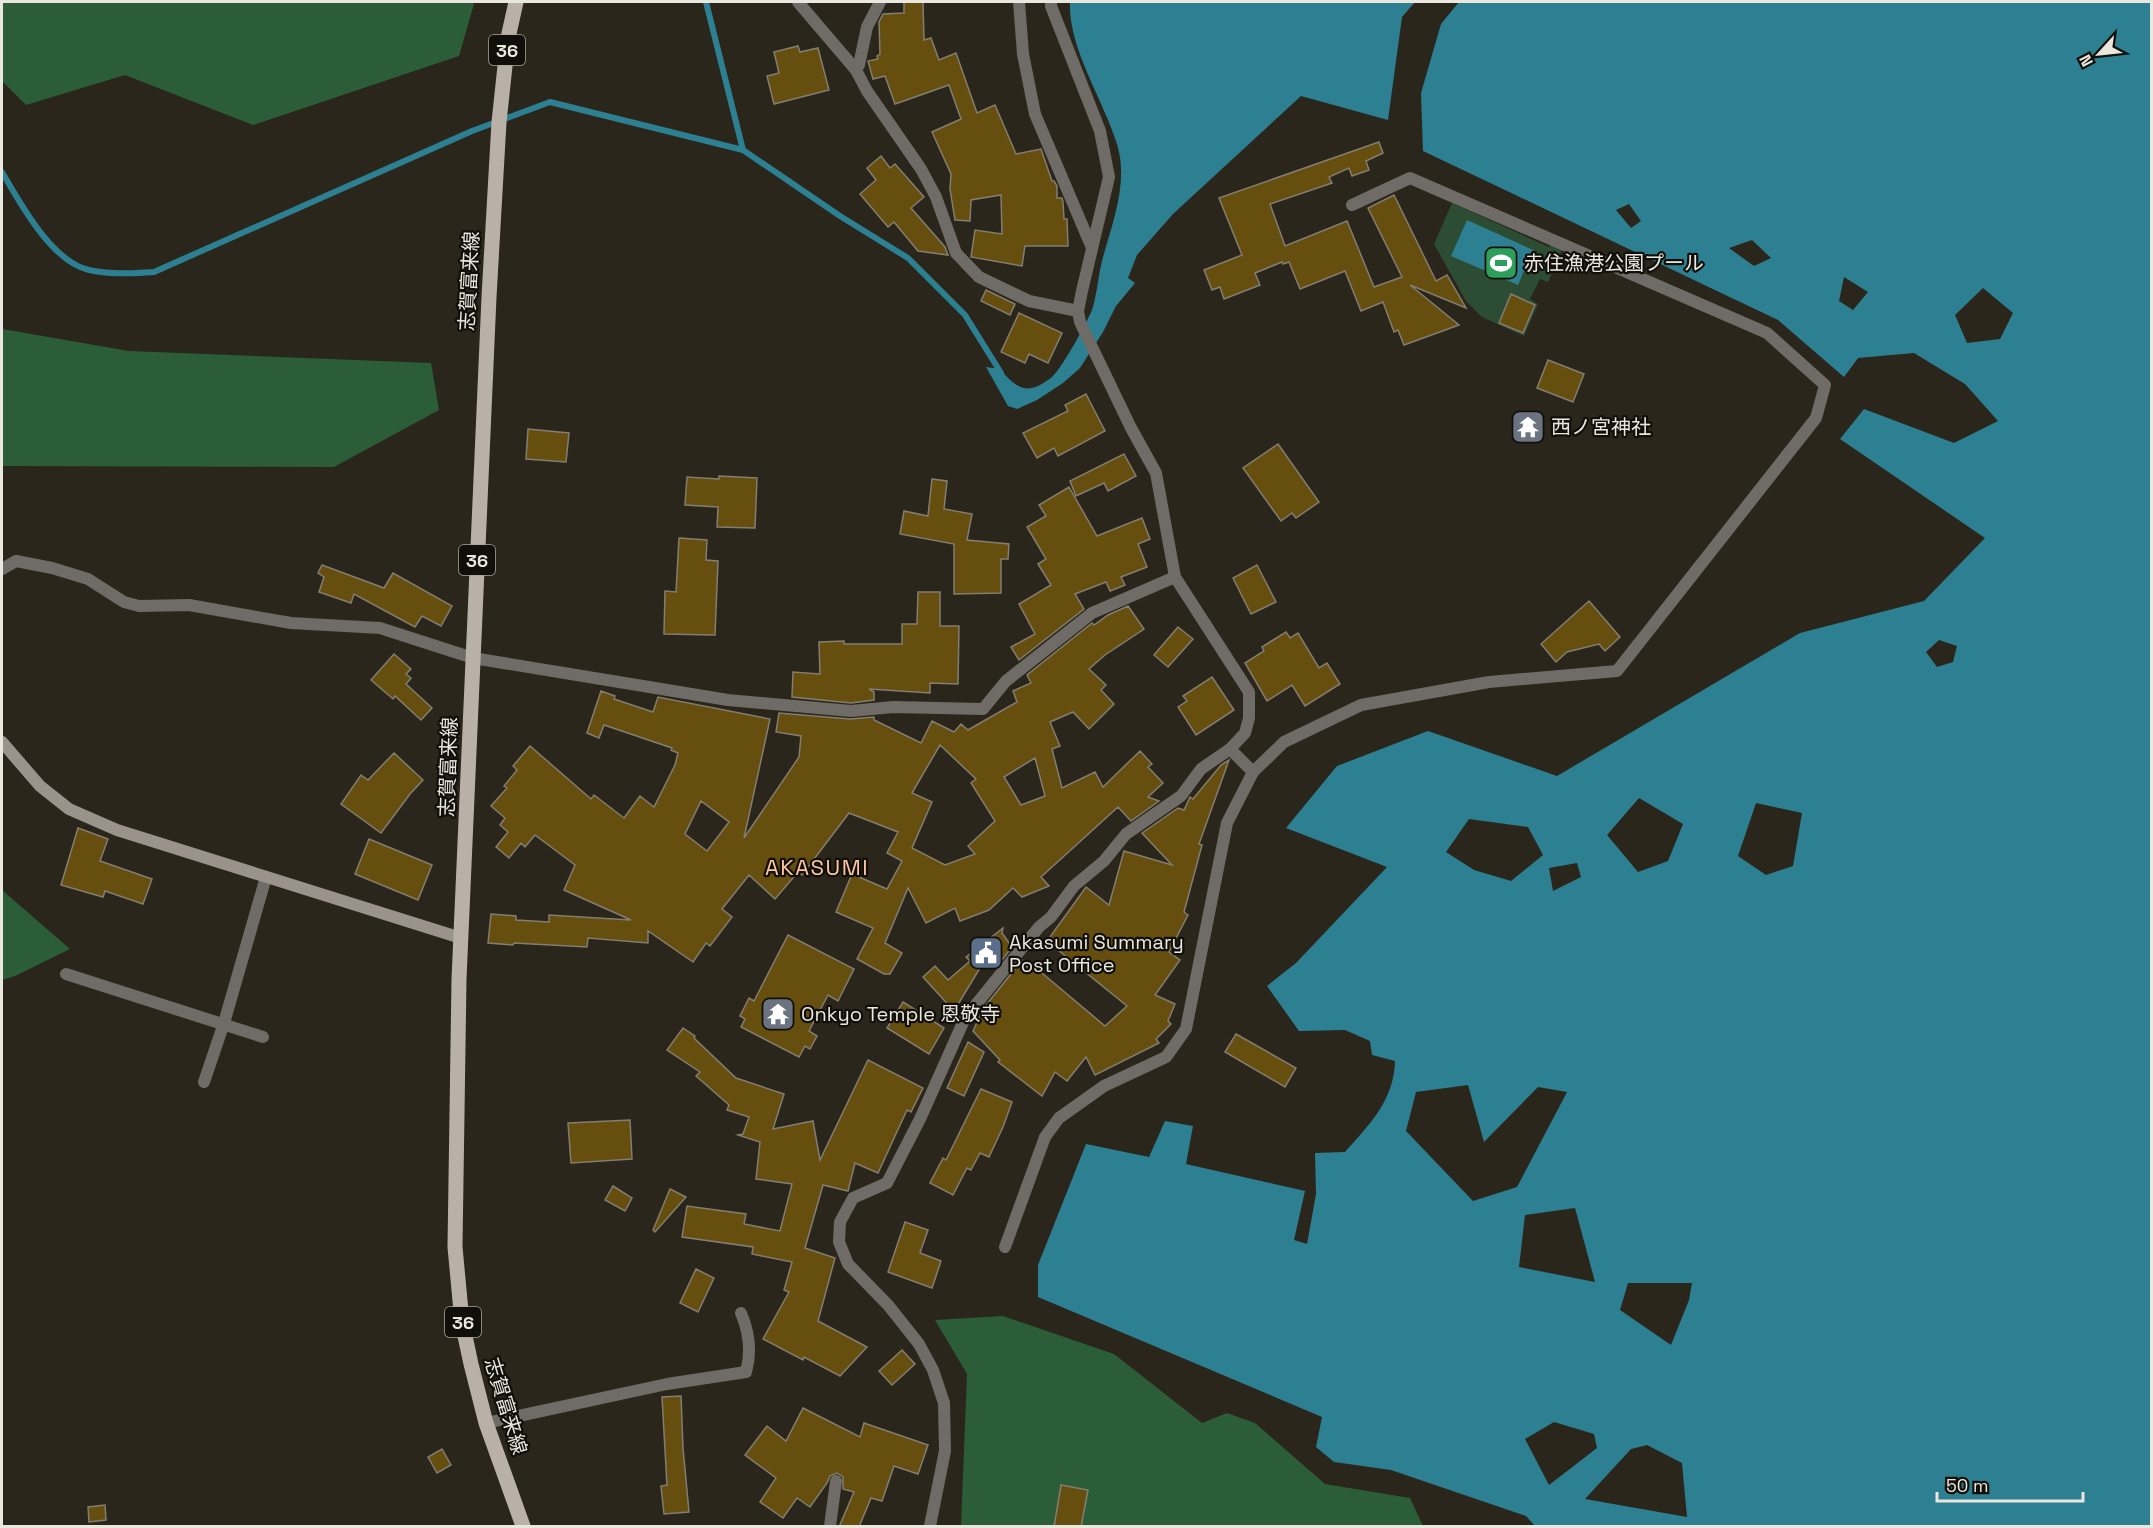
<svg xmlns="http://www.w3.org/2000/svg" width="2153" height="1528" font-family="'Space Grotesk','Noto Sans JP',sans-serif">
<style>
.green{fill:#2c4c33}
.forest{fill:#2b5d38}
.water{fill:#2d8092;fill-rule:evenodd}
.lines{fill:none;stroke-linecap:round;stroke-linejoin:round}
.stream{stroke:#2d8092;stroke-width:6}
.building{fill:#654e0e;stroke:#837e71;stroke-width:1.5;fill-rule:evenodd}
.street{stroke:#6f6b66;stroke-width:12}
.secondary{stroke:#99938b;stroke-width:12}
.primary{stroke:#b9b1a7;stroke-width:15}
.labels{text-anchor:middle;dominant-baseline:central;stroke-width:4.5;stroke-linejoin:round;paint-order:stroke}
.shield{fill:#110f0a;stroke:#a9a69f;stroke-width:1.5}
.shield-label{font-size:18px;font-weight:bold;fill:#eae7df}
.poi-label{font-size:20px;fill:#eae7df;stroke:#110f0a;text-anchor:start}
.street-label{font-size:20px;fill:#eae7df;stroke:#110f0a}
.quarter-label{font-size:22px;letter-spacing:1.5px;fill:#fec6a3;stroke:#110f0a}
</style>
<rect width="100%" height="100%" fill="#2a261b"/>
<polygon class="green" points="1452,203 1549,247 1552,243 1563,248 1548,282 1540,279 1530,299 1538,304 1524,336 1482,317 1466,301 1434,244"/>
<g class="forest">
<polygon points="2,2 471,2 474,4 459,56 253,125 125,75 26,105 2,81"/>
<polygon points="2,329 129,351 431,363 439,410 334,467 2,466"/>
<polygon points="2,890 70,949 15,976 2,980"/>
<polygon points="1003,1316 1114,1354 1202,1423 1227,1413 1255,1423 1325,1484 1410,1498 1423,1526 961,1526 967,1374 935,1320"/>
</g>
<g class="water">
<path d="M1070 2H1415L1402 17 1388 120 1301 96 1173 214 1137 255 1128 278 1135 283 1116 306 1103 332 1080 368 1063 383 1037 400 1017 409 1008 406 986 367 1000 369C1018 390 1028 396 1052 377 1063 367 1086 324 1092 310 1097 295 1098 277 1102 261 1112 223 1129 183 1117 144 1103 99 1068 48 1070 2Z"/>
<path d="M1459 2H2151V1526H1535L1526 1516 1391 1470 1334 1462 1316 1447 1322 1417 1038 1297V1265L1086 1144 1149 1157 1165 1121 1193 1126 1186 1164 1305 1191 1294 1240 1307 1244 1316 1194 1315 1153 1345 1152C1370 1124 1394 1100 1395 1061L1372 1055 1370 1041 1345 1030 1299 1031 1267 986 1296 963 1387 867 1286 828 1337 766 1428 731 1557 776 1800 633 1924 601 1985 538 1840 439 1864 409 1954 443 1998 421 1965 384 1914 353 1858 358 1844 377 1778 320 1423 151 1421 93 1441 24ZM1629 204 1641 221 1631 228 1616 210ZM1752 240 1771 258 1754 266 1729 248ZM1844 277 1868 292 1853 310 1839 301ZM1983 288 2013 313 2000 339 1967 343 1955 315ZM1939 640 1957 646 1953 662 1937 667 1926 652ZM1639 798 1683 824 1668 861 1638 872 1607 835ZM1756 803 1802 813 1793 866 1766 875 1738 856ZM1469 819 1528 827 1543 855 1511 881 1474 870 1446 852ZM1577 863 1581 877 1553 891 1549 868ZM1468 1085 1484 1142 1538 1087 1567 1092 1517 1187 1473 1201 1406 1131 1416 1092ZM1575 1208 1595 1282 1519 1267 1525 1215ZM1628 1283H1692L1689 1300 1671 1345 1620 1310ZM1554 1422 1594 1434 1597 1448 1549 1485 1525 1439ZM1647 1445 1682 1463 1687 1517 1585 1499 1631 1449Z"/>
<polygon points="1467,220 1533,250 1518,285 1451,256"/>
</g>
<g class="lines">
<g class="stream">
<polyline points="706,2 743,150"/>
<path d="M2 172C20 203 52 262 89 270 111 275 133 273 154 272L472 131 550 102 743 150 840 216 908 258 965 315 1001 373"/>
</g>
</g>
<g class="building">
<polygon points="904,2 923,2 924,40 931,38 939,60 956,53 977,113 995,105 1016,154 1041,149 1052,181 1054,181 1057,186 1057,198 1062,198 1063,202 1064,219 1067,219 1068,246 1025,246 1022,266 971,257 975,230 1002,234 1001,195 971,200 970,221 955,220 950,189 951,174 932,132 961,119 949,85 895,104 885,76 873,79 868,61 878,59 877,56 880,54 879,22 883,14 904,13"/>
<polygon points="798,46 800,52 818,48 829,90 774,104 767,76 779,73 774,52"/>
<polygon points="1379,142 1383,153 1366,161 1369,170 1352,176 1349,168 1329,177 1332,183 1270,204 1285,246 1347,221 1374,287 1402,277 1368,208 1394,195 1436,281 1447,275 1466,308 1410,285 1459,325 1404,345 1398,330 1394,332 1383,302 1361,311 1345,271 1300,289 1289,262 1283,264 1282,262 1255,273 1260,285 1224,299 1220,287 1212,290 1204,270 1242,255 1219,198"/>
<polygon points="881,156 890,168 895,164 924,197 911,208 945,247 948,255 918,251 894,222 888,227 860,194 876,180 867,168"/>
<polygon points="986,290 1015,304 1010,315 981,301"/>
<polygon points="1511,294 1535,305 1523,333 1499,323"/>
<polygon points="1019,313 1062,333 1048,363 1029,354 1025,363 1001,352"/>
<polygon points="1548,360 1584,374 1573,402 1537,388"/>
<polygon points="1086,394 1105,431 1058,456 1054,448 1037,458 1023,433 1068,411 1065,405"/>
<polygon points="1524,413 1542,425 1532,441 1513,429"/>
<polygon points="528,429 569,433 566,462 526,459"/>
<polygon points="1278,444 1319,502 1296,518 1292,513 1281,521 1243,468"/>
<polygon points="1124,454 1136,476 1108,491 1104,483 1076,496 1070,481"/>
<polygon points="719,476 757,478 755,528 717,527 718,507 685,505 687,477 719,479"/>
<polygon points="932,479 947,481 944,509 972,514 967,540 1009,544 1008,559 1001,559 1001,593 954,594 954,544 900,534 904,511 928,516"/>
<polygon points="1069,487 1097,536 1142,518 1150,539 1138,544 1147,567 1121,577 1125,585 1110,591 1106,582 1075,594 1084,609 1019,660 1011,647 1035,634 1019,604 1051,585 1038,564 1046,559 1027,527 1046,516 1039,505"/>
<polygon points="679,538 707,540 706,560 718,561 715,635 664,634 665,591 676,592"/>
<polygon points="322,565 384,588 393,573 452,606 441,626 422,616 415,627 354,594 351,603 319,592 324,577 318,573"/>
<polygon points="1257,565 1276,602 1251,614 1233,578"/>
<polygon points="918,592 940,592 940,626 959,626 958,684 930,683 930,693 869,689 874,692 874,700 851,703 792,697 793,672 820,674 819,642 844,641 844,644 902,644 902,624 917,624"/>
<polygon points="1589,601 1620,637 1605,651 1599,644 1567,652 1556,662 1541,644"/>
<path d="M1128 606 1144 629 1105 655 1089 669 1106 685 1101 690 1114 704 1089 729 1073 712 1050 722 1060 746 1052 749 1062 788 1095 772 1103 787 1140 751 1152 764 1148 767 1163 783 1148 797 1159 801 1131 821 1118 807 1041 877 1049 886 1022 897 1013 888 989 910 960 921 955 908 926 923 908 888 885 943 902 953 890 974H884L857 959 873 928 836 912 852 874 887 889 902 861 887 853 898 832 849 813 802 875 798 872 775 899 749 875 722 909 732 917 710 946 706 943 693 962 648 931V943L588 938 587 947 514 943 513 945 488 943 491 914 516 916V920L549 922V915L631 920 564 890 575 865 535 835 525 847 521 843 509 858 496 847 508 832 500 825 505 818 491 806 507 788 504 786 517 770 513 766 530 746 591 799 594 795 624 818 640 796 654 807 675 765 678 753 671 750 672 748 604 725 599 738 587 733 601 691 615 696 614 699 653 712 658 697 770 719 744 838 799 757 801 736 776 732 779 713 850 719 874 717V720L921 743 932 721 954 732 961 724 968 730 1017 702 1013 691 1031 683 1027 675 1092 623 1094 625 1108 615ZM940 745 976 779 971 783 995 821 968 846 975 854 945 865 912 848 932 802 912 793ZM1035 758 1045 796 1021 805 1004 777ZM701 801 729 822 707 851 685 834Z"/>
<polygon points="1178,627 1193,639 1168,667 1154,655"/>
<polygon points="1286,632 1290,638 1298,633 1319,668 1327,663 1340,684 1305,706 1292,685 1267,701 1245,663 1264,651 1262,647"/>
<polygon points="394,654 411,669 406,674 411,678 406,684 432,708 421,720 395,696 393,699 371,680"/>
<polygon points="1212,677 1234,710 1196,735 1178,707 1187,701 1183,696"/>
<polygon points="394,753 423,780 410,794 381,833 341,804 361,775 368,780"/>
<polygon points="1229,760 1199,844 1202,845 1184,912 1188,915 1169,952 1180,960 1155,995 1175,1004 1168,1021 1171,1024 1156,1039 1159,1043 1095,1075 1086,1057 1067,1081 1055,1072 1042,1096 998,1062 1000,1060 973,1031 983,1009 1022,960 1027,967 1030,963 1105,1026 1127,1006 1047,941 1086,887 1109,905 1124,851 1172,865 1142,833 1178,808 1184,810 1190,797 1193,799 1221,765"/>
<polygon points="78,828 108,839 100,861 152,879 143,904 105,891 103,897 61,885"/>
<polygon points="369,839 432,865 418,900 355,874"/>
<polygon points="1003,928 1002,933 1012,947 1002,960 989,953 954,1011 923,977 935,966 948,980 970,961 966,957"/>
<polygon points="788,935 854,969 838,1001 828,995 809,1031 817,1036 810,1049 805,1046 799,1057 741,1027 745,1019 740,1016 749,998 754,1001"/>
<polygon points="903,1002 944,1028 929,1054 887,1028"/>
<polygon points="683,1028 695,1036 694,1038 736,1078 784,1094 773,1129 813,1121 820,1160 868,1060 923,1088 911,1112 907,1110 878,1173 855,1163 848,1191 823,1185 805,1248 835,1258 818,1321 867,1347 840,1376 804,1357 803,1360 763,1339 789,1292 784,1290 792,1262 752,1254 753,1247 682,1237 687,1206 746,1214 744,1224 780,1231 792,1184 756,1179 760,1142 738,1135 743,1134 749,1117 727,1110 729,1105 696,1076 700,1072 667,1050"/>
<polygon points="1236,1034 1296,1068 1285,1087 1225,1052"/>
<polygon points="968,1042 984,1052 964,1096 947,1088"/>
<polygon points="981,1089 1012,1102 1003,1127 989,1157 980,1153 971,1170 967,1168 953,1195 930,1183 943,1158 946,1160"/>
<polygon points="630,1120 632,1159 571,1163 568,1123"/>
<polygon points="613,1186 632,1198 625,1211 605,1200"/>
<polygon points="670,1189 686,1197 655,1232 653,1230"/>
<polygon points="905,1222 928,1230 920,1253 941,1261 932,1288 888,1272"/>
<polygon points="696,1269 714,1278 698,1312 680,1303"/>
<polygon points="902,1350 915,1364 892,1385 879,1371"/>
<polygon points="681,1396 683,1448 689,1512 664,1514 661,1486 667,1485 662,1397"/>
<polygon points="803,1408 860,1437 864,1423 928,1445 918,1474 894,1466 882,1501 871,1498 859,1527 839,1527 854,1492 843,1489 843,1477 837,1473 830,1476 827,1483 810,1507 797,1498 783,1518 760,1502 776,1478 745,1455 767,1426 786,1441"/>
<polygon points="442,1449 451,1465 437,1473 428,1457"/>
<polygon points="1061,1485 1088,1490 1081,1527 1054,1527"/>
<polygon points="105,1505 106,1520 89,1522 88,1507"/>
</g>
<g class="lines">
<g class="street">
<polyline points="798,2 856,70 867,91 921,169 936,197 956,253 979,277 1029,301 1078,311"/>
<polyline points="1019,2 1023,54 1035,114 1092,248"/>
<polyline points="856,70 859,65 867,27 880,2"/>
<polyline points="2,569 16,561 52,568 88,579 124,602 139,606 189,605 291,623 380,628 473,658 728,700 851,711 893,707 983,709 1006,681 1092,613 1175,577"/>
<polyline points="1253,772 1284,742 1361,705 1489,682 1617,671 1816,418 1825,385 1767,333 1410,178 1352,205"/>
<polyline points="66,974 263,1037"/>
<polyline points="204,1082 224,1023 266,877"/>
<polyline points="1005,1247 1045,1137 1059,1118 1104,1086 1166,1057 1186,1029 1227,823 1253,772 1230,749"/>
<path d="M486 1423 667 1384 746 1372C752 1351 749 1332 741 1313"/>
<polyline points="830,1526 836,1481"/>
<polyline points="930,1526 945,1451 944,1403 933,1370 919,1344 888,1305 848,1264 839,1242 840,1222 853,1198 887,1183 920,1119 965,1018 1039,927 1051,917 1074,886 1104,861 1126,834 1181,796 1201,769 1230,749 1245,733 1249,718 1249,692 1175,577 1156,473 1131,428 1080,322 1078,311 1082,291 1109,177 1100,131 1051,6 1051,2"/>
</g>
<polyline class="secondary" points="2,742 40,786 69,809 117,830 461,938"/>
<polyline class="primary" points="516,2 508,38 499,122 489,297 459,979 455,1247 462,1322 471,1364 486,1423 523,1526"/>
</g>
<defs>
<g id="stadium-square" transform="scale(1.725)"><rect x="-9" y="-9" width="18" height="18" rx="4" fill="#2e9e5b" stroke="#110f0a"/><path d="M0-5a6.5 5 0 1 0 0 10a6.5 5 0 1 0 0-10ZM-3.5-1.8h7v3.6h-7Z" fill="#fff"/></g>
<g id="temple-square" transform="scale(1.725)"><rect x="-9" y="-9" width="18" height="18" rx="4" fill="#6b7280" stroke="#110f0a"/><path d="M0-6L5-2H3V0L6.5 2.5H4V6H1.5V3h-3V6H-4V2.5H-6.5L-3 0V-2H-5Z" fill="#fff"/></g>
<g id="civic-square" transform="scale(1.725)"><rect x="-9" y="-9" width="18" height="18" rx="4" fill="#5c6f8a" stroke="#110f0a"/><path d="M-.6-6.5H3V-4.5H.6V-3L4-1V1h2V6H-6V1h2V-1L-.6-3ZM-1.2 2.5V6h2.4V2.5Z" fill="#fff"/></g>
</defs>
<g fill-rule="evenodd">
<use href="#stadium-square" x="1501" y="263"/>
<use href="#temple-square" x="1528" y="427"/>
<use href="#civic-square" x="986" y="953"/>
<use href="#temple-square" x="778" y="1014"/>
</g>
<g class="labels">
<g class="shield">
<rect x="489" y="35" width="36" height="30" rx="4.5"/>
<rect x="459" y="545" width="36" height="30" rx="4.5"/>
<rect x="445" y="1307" width="36" height="30" rx="4.5"/>
</g>
<g class="shield-label">
<text x="507" y="50">36</text>
<text x="477" y="560">36</text>
<text x="463" y="1322">36</text>
</g>
<g class="poi-label">
<text x="1524" y="263">赤住漁港公園プール</text>
<text x="1551" y="427">西ノ宮神社</text>
<text x="1009" y="942">Akasumi Summary<tspan x="1009" dy="23">Post Office</tspan></text>
<text x="801" y="1014">Onkyo Temple 恩敬寺</text>
</g>
<g class="street-label">
<text transform="translate(469 281) rotate(-87)">志賀富来線</text>
<text transform="translate(448 767) rotate(-88)">志賀富来線</text>
<text transform="translate(506 1406) rotate(73)">志賀富来線</text>
</g>
<g class="quarter-label">
<text x="817" y="867">AKASUMI</text>
</g>
</g>
<rect width="2153" height="1528" fill="none" stroke="#eae7df" stroke-width="6"/>
<g transform="translate(2099 54) rotate(243)" stroke="#110f0a" stroke-width="4.5" paint-order="stroke">
<path d="M0-4.5L10 22L0 15L-10 22Z" fill="#eae7df"/>
<text y="-9" font-size="16" font-weight="bold" text-anchor="middle" fill="#eae7df">N</text>
</g>
<path d="M1937 1492v9h146v-9" fill="none" stroke="#eae7df" stroke-width="3"/>
<text x="1946" y="1492" font-size="18" fill="#eae7df" stroke="#110f0a" stroke-width="4.5" paint-order="stroke">50 m</text>
</svg>
